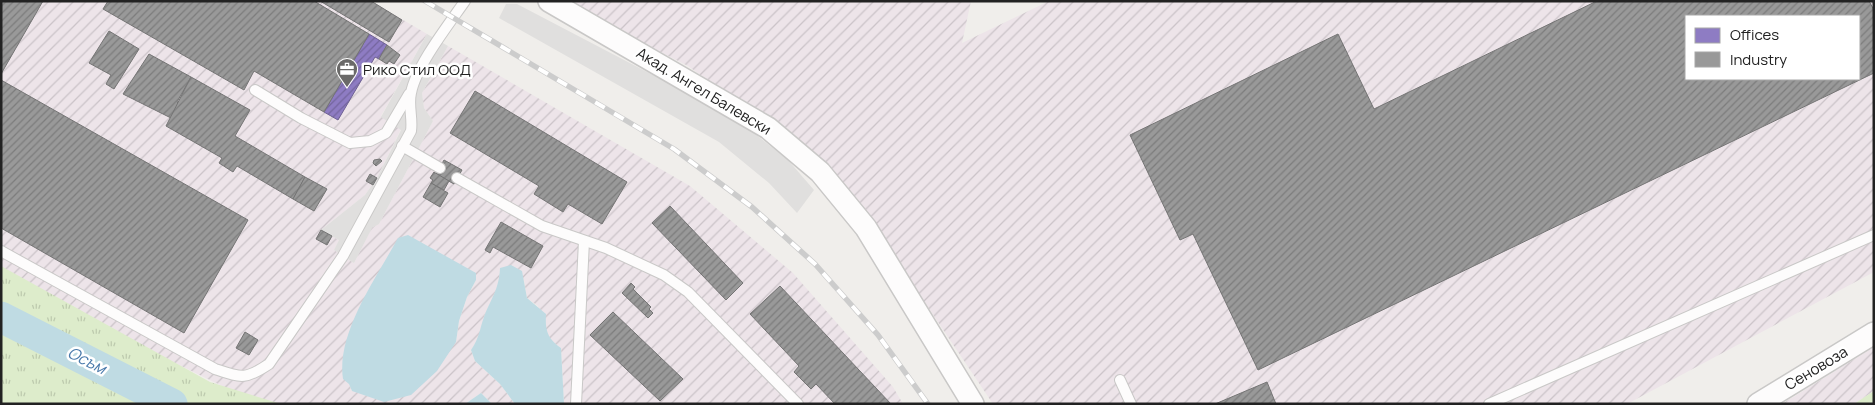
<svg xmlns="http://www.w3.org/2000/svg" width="1875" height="405" font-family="Manrope,sans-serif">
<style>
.industrial{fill:url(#industrial-furrows);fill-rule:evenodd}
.grass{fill:url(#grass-tufts)}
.parking{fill:#e0dfde}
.water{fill:#bfdbe3}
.offices{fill:url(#offices-hatch);stroke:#6e6193}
.industry{fill:url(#industry-hatch);stroke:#757575;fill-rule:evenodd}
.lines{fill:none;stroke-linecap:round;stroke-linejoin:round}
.river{stroke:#bfdbe3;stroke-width:31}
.service-casing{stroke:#c9c8c7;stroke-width:12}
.minor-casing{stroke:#c9c8c7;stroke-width:24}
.service{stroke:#fdfcfc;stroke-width:10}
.minor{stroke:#fdfcfc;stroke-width:21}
.rail-casing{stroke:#ccc;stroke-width:5.5}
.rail{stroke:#fff;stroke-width:4;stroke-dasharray:11;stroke-linecap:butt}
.labels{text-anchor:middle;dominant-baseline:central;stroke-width:5;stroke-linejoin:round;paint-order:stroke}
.poi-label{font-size:15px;fill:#222;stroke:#fff;text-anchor:start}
.street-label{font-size:15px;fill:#222;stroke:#fff}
.water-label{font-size:16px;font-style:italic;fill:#4a7aab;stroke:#fff}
</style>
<defs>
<pattern id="industrial-furrows" width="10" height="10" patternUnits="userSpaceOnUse" patternTransform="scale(1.25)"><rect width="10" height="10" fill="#ede4e9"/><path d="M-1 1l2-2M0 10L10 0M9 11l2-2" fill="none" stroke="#cbc3c8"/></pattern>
<pattern id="grass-tufts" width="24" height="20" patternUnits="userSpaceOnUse" patternTransform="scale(1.25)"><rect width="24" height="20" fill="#ddeccb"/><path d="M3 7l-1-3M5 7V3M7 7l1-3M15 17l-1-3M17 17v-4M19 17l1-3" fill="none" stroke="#bdcaae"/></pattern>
<pattern id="offices-hatch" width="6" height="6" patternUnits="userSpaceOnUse" patternTransform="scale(1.25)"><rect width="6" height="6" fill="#8e7cc3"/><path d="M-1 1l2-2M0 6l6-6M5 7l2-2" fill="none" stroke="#74659e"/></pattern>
<pattern id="industry-hatch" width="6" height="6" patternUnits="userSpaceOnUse" patternTransform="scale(1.25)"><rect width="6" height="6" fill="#999"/><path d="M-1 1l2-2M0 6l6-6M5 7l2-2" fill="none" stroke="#7c7c7c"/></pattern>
</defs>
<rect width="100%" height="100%" fill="#f0eeeb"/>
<g class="industrial">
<path d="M1 1H371L427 34 381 116 401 129 377 178 365 195 321 230 339 240 334 250 354 263 372 227 379 224 433 121 424 108 422 93 448 46 690 186 793 273 893 387 903 404H564L561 348 551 341 545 331 538 306 527 298 524 280 500 268 499 284 484 317 480 336 471 350 475 361 500 384 515 404H492L481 393 465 404H259L1 278ZM476 280 467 297 459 321 456 342 352 391 349 384Z"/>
<path d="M560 1H971L962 43 1049 1H1874V272L1627 404H993L903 270 833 170 688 66ZM1686 16H1859V79H1686Z"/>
<polygon points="1874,347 1874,391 1854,404 1782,404"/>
</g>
<g class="grass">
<polygon points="1,266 210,382 281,404 1,404"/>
<polygon points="1874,391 1874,404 1854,404"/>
</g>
<g class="parking">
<polygon points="506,4 517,4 735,118 788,160 814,190 797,213 769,183 719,142 499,18"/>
<polygon points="427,34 448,46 422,93 424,108 433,121 379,224 372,228 354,263 334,250 339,240 321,230 365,195 377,178 401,130 381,117"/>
</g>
<g class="water">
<path d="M408 235 476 273V280L467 297 459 321 456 342 437 371 411 395 384 402 352 391 349 384 343 379C336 333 377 277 398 238Z"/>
<path d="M511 265 522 271 527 298 546 314C545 330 547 338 561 348L564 404H515L500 384 475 361 471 350C480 336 479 331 484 317 491 298 499 290 500 268Z"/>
<polygon points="481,393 492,404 465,404"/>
</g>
<polygon class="offices" points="369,34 387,45 379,59 375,57 338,120 324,112"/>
<g class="industry">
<polygon points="1,1 43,1 1,74"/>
<polygon points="108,1 314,1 369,34 324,112 254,71 244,90 103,9"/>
<polygon points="320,1 371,1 402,20 389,42"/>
<path d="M1597 1H1869L1874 10V73L1258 370 1193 234 1180 240 1130 135 1338 34 1374 109ZM1686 16H1859V79H1686Z"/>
<polygon points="109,31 139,49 114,89 106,84 111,75 89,63"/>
<polygon points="387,45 400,55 394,64 389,61 387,64 379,59"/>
<polygon points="149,54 191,77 177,102 179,104 171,118 123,94"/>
<polygon points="191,77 250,110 235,136 305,177 293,199 237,166 233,172 219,163 222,158 166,126"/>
<polygon points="1,80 248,220 184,333 1,228"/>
<polygon points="475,91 627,182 602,224 568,204 563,212 534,194 539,186 450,133"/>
<polygon points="380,159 382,161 376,166 373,163 374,160"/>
<polygon points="444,160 462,170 454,184 436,174"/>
<polygon points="434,172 449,181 444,190 431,183 433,180 430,178"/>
<polygon points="370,174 377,178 373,185 366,181"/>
<polygon points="305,177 327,189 314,211 293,199"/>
<polygon points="431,183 448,193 440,207 423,197"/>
<polygon points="670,206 743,283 726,300 652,223"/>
<polygon points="501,222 543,246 531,268 493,247 490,253 485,250"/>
<polygon points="321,230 332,236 327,245 316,239"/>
<polygon points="631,283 635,287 633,289 651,307 649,309 653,313 648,318 622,293"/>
<polygon points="780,286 891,404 835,404 816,384 811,389 794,372 799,366 750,314"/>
<polygon points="613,312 683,379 660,401 590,335"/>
<polygon points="245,332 258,340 249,355 236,348"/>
<polygon points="1267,382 1276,404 1215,404"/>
</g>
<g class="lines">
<polyline class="river" points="1,317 172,404"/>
<g class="service-casing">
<g id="service">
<polyline points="255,90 301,118 350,143 370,141 386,133 409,94"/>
<polyline points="402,146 440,168"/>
<polyline points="457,178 542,226 606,248 664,275 688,292 798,404"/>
<path d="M1 251 215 369C242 378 245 380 269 364L343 256 411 131C413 118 408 106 411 93 416 66 449 24 465 1"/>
<polyline points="1120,380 1131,404"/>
<polyline points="576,404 584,241"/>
<polyline points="1489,404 1874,235"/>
</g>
</g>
<g class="minor-casing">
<g id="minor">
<polyline points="549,1 768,128 820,172 866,228 973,404"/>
<polyline points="1758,404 1874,333"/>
</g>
</g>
<use href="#service" class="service"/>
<use href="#minor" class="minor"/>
<g class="rail-casing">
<polyline id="rail" points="425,1 674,149 752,207 815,264 878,335 928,404"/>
</g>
<use href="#rail" class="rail"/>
</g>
<defs>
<g id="office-pin" transform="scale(1.125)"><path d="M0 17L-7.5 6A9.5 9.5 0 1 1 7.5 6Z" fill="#6a6968" stroke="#fff"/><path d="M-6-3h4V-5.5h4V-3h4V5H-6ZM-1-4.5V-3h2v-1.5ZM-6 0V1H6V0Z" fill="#fff"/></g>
</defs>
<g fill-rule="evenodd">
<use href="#office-pin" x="347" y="69"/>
</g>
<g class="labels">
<g class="poi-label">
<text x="363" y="69">Рико Стил ООД</text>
</g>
<g class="street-label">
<text transform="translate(704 91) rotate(31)">Акад. Ангел Балевски</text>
<text transform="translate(1816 368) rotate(-31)">Сеновоза</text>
</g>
<g class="water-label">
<text transform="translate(87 360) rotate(27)">Осъм</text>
</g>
</g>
<rect width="1875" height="405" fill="none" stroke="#222222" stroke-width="5"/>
<rect x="1685" y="15" width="175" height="65" fill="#ffffff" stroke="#a7a7a7"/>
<rect x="1695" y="28" width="25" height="15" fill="#8e7cc3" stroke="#a7a7a7"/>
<text x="1730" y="40" font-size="15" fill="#222222">Offices</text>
<rect x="1695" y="52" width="25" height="15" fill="#999999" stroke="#a7a7a7"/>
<text x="1730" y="65" font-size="15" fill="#222222">Industry</text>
</svg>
